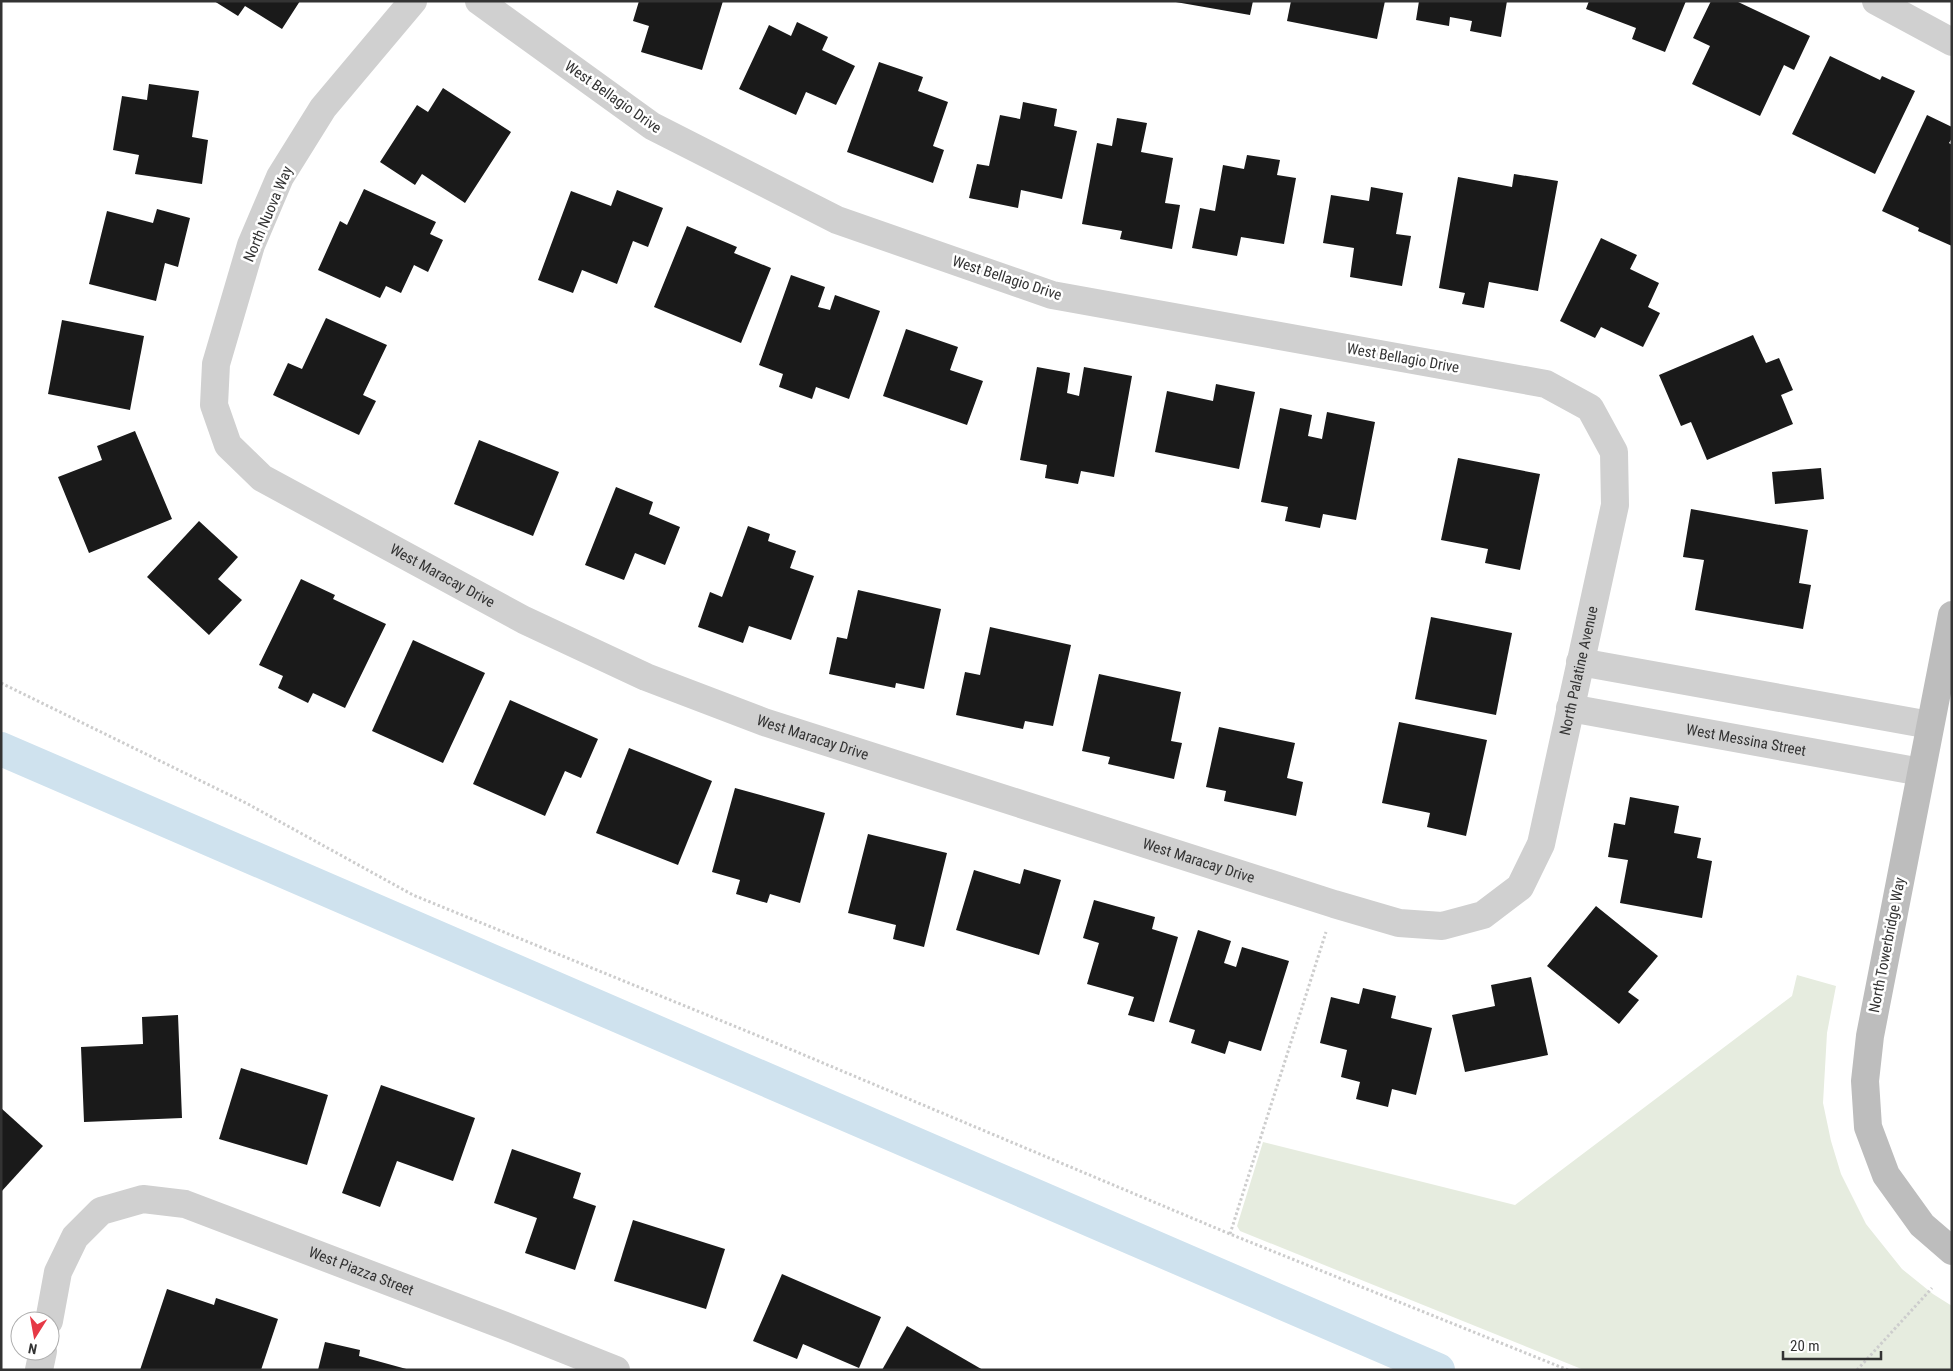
<svg xmlns="http://www.w3.org/2000/svg" width="1953" height="1371" font-family="'Roboto Condensed',sans-serif">
<style>
.green{fill:#e6ecdf}
.lines{fill:none;stroke-linecap:round;stroke-linejoin:round}
.canal{stroke:#cfe2ee;stroke-width:34}
.building{fill:#1a1a1a}
.path{stroke:#cdcdcd;stroke-width:3;stroke-dasharray:2.5 2.5;stroke-linecap:butt}
.street{stroke:#d0d0d0;stroke-width:28}
.secondary{stroke:#bdbdbd;stroke-width:28}
.labels{text-anchor:middle;dominant-baseline:central;stroke-width:5;stroke-linejoin:round;paint-order:stroke}
.street-label{font-size:15px;fill:#333;stroke:#fff}
</style>
<rect width="100%" height="100%" fill="#fff"/>
<polygon class="green" points="1797,975 1836,986 1827,1033 1823,1103 1831,1141 1841,1174 1866,1224 1902,1269 1933,1294 1952,1306 1952,1370 1584,1370 1240,1231 1237,1226 1263,1142 1515,1205 1792,996"/>
<g class="lines">
<polyline class="canal" points="1,749 1438,1370"/>
</g>
<g class="building">
<polygon points="214,1 300,1 282,29 245,6 238,16"/>
<polygon points="639,1 723,1 702,70 641,52 649,26 633,21"/>
<polygon points="1170,1 1253,1 1250,15"/>
<polygon points="1291,1 1385,1 1377,39 1287,21"/>
<polygon points="1419,1 1507,1 1501,37 1470,31 1472,21 1450,17 1449,26 1416,20"/>
<polygon points="1589,1 1686,1 1665,52 1632,39 1636,28 1586,9"/>
<polygon points="1711,1 1736,1 1810,36 1794,70 1784,65 1760,116 1692,84 1710,46 1693,38"/>
<polygon points="797,22 828,37 822,50 855,66 836,105 806,92 796,115 739,89 769,25 791,36"/>
<polygon points="1830,56 1880,80 1882,76 1915,91 1875,174 1792,134"/>
<polygon points="879,62 923,77 918,91 948,102 933,146 944,150 933,183 847,152"/>
<polygon points="149,84 199,91 192,137 208,140 202,184 135,174 139,155 113,150 122,96 147,100"/>
<polygon points="443,88 511,132 465,203 422,174 415,185 380,162 417,105 428,112"/>
<polygon points="1023,102 1057,109 1054,126 1077,131 1062,199 1021,190 1018,208 969,198 977,164 989,166 1000,115 1020,119"/>
<polygon points="1927,115 1952,127 1952,138 1949,143 1952,145 1952,246 1918,231 1919,228 1882,211"/>
<polygon points="1117,118 1147,123 1141,152 1173,158 1165,203 1180,205 1172,249 1120,239 1122,231 1082,224 1097,143 1112,146"/>
<polygon points="1247,155 1280,160 1277,175 1296,178 1284,244 1241,237 1237,256 1192,248 1200,208 1215,211 1223,165 1244,169"/>
<polygon points="1514,174 1558,181 1538,291 1489,282 1484,308 1462,304 1465,293 1439,288 1458,177 1512,187"/>
<polygon points="1371,187 1403,193 1396,234 1411,236 1402,286 1350,277 1354,248 1323,243 1331,195 1369,201"/>
<polygon points="364,189 436,222 430,234 443,240 428,272 414,265 401,293 386,286 380,298 318,270 340,221 347,225"/>
<polygon points="617,190 663,208 648,247 633,241 617,284 582,270 573,293 538,280 571,191 611,206"/>
<polygon points="157,209 190,218 178,267 165,263 156,301 89,284 107,211 153,223"/>
<polygon points="687,226 737,247 734,253 771,268 741,343 654,307"/>
<polygon points="1601,238 1637,255 1630,269 1659,283 1648,307 1660,313 1643,347 1601,327 1595,338 1560,321"/>
<polygon points="791,275 825,287 818,307 830,310 835,295 880,311 849,399 816,387 812,399 779,387 783,374 759,365"/>
<polygon points="326,318 387,345 363,395 376,401 359,435 273,395 288,363 302,369"/>
<polygon points="62,320 144,336 130,410 48,394"/>
<polygon points="906,329 958,347 950,370 983,381 967,425 883,396"/>
<polygon points="1753,335 1766,363 1779,358 1793,390 1781,395 1793,424 1707,460 1691,422 1681,426 1659,375"/>
<polygon points="1037,367 1070,373 1067,393 1079,396 1084,367 1132,376 1114,477 1081,471 1078,484 1045,478 1047,465 1020,460"/>
<polygon points="1216,384 1255,392 1239,469 1155,452 1167,391 1213,401"/>
<polygon points="1280,408 1312,415 1308,436 1322,439 1327,412 1375,422 1356,520 1323,514 1320,528 1285,521 1288,507 1261,502"/>
<polygon points="135,431 172,519 89,553 58,477 102,460 97,446"/>
<polygon points="479,440 559,472 533,536 454,504"/>
<polygon points="1458,458 1540,474 1520,570 1485,563 1488,549 1441,540"/>
<polygon points="1821,468 1824,499 1775,504 1772,472"/>
<polygon points="616,487 653,502 649,514 680,527 665,565 635,553 624,580 585,565"/>
<polygon points="1691,509 1808,530 1799,583 1811,585 1803,629 1695,610 1704,560 1683,557"/>
<polygon points="199,521 238,557 218,579 242,600 209,635 147,577"/>
<polygon points="748,526 770,534 768,541 796,551 790,568 814,576 791,640 749,626 743,643 698,627 710,592 722,597"/>
<polygon points="301,579 335,595 333,599 386,624 345,708 313,693 308,703 278,688 283,676 259,665"/>
<polygon points="858,590 941,609 924,689 896,683 895,688 829,674 837,637 847,639"/>
<polygon points="1431,617 1512,633 1496,715 1415,699"/>
<polygon points="990,627 1071,645 1053,726 1025,721 1023,729 956,715 965,672 980,675"/>
<polygon points="413,640 485,673 443,763 372,731"/>
<polygon points="1099,674 1181,692 1171,741 1182,743 1174,779 1108,764 1110,757 1082,751"/>
<polygon points="510,700 598,739 581,778 565,771 545,816 473,784"/>
<polygon points="1399,722 1487,740 1466,836 1427,827 1430,813 1382,803"/>
<polygon points="1219,727 1295,743 1287,778 1303,782 1296,816 1224,801 1226,791 1206,787"/>
<polygon points="629,748 712,781 678,865 596,833"/>
<polygon points="735,788 825,813 800,903 770,894 767,903 736,894 740,880 712,872"/>
<polygon points="1630,797 1679,806 1674,833 1701,838 1697,858 1712,861 1702,918 1620,903 1628,860 1608,857 1614,823 1625,825"/>
<polygon points="868,834 947,853 924,947 893,939 896,925 848,913"/>
<polygon points="1024,869 1061,880 1039,955 956,930 974,870 1020,884"/>
<polygon points="1094,900 1155,917 1152,929 1178,937 1154,1022 1128,1015 1134,997 1087,984 1099,943 1083,938"/>
<polygon points="1596,906 1658,956 1628,992 1639,1000 1619,1024 1547,966"/>
<polygon points="1198,930 1231,941 1224,963 1236,967 1242,947 1289,961 1261,1051 1229,1041 1225,1054 1191,1043 1195,1030 1169,1022"/>
<polygon points="1531,977 1548,1055 1465,1072 1452,1015 1495,1006 1491,985"/>
<polygon points="1363,988 1396,996 1391,1018 1432,1028 1416,1095 1392,1089 1388,1107 1356,1099 1360,1082 1341,1077 1347,1050 1320,1043 1331,997 1359,1004"/>
<polygon points="178,1015 182,1118 84,1122 81,1047 143,1044 142,1017"/>
<polygon points="241,1068 328,1095 307,1165 219,1139"/>
<polygon points="381,1085 475,1118 453,1181 397,1161 380,1207 342,1193"/>
<polygon points="1,1108 43,1146 1,1192"/>
<polygon points="512,1149 581,1173 573,1198 596,1206 575,1270 525,1253 537,1218 494,1203"/>
<polygon points="633,1220 725,1249 706,1309 614,1281"/>
<polygon points="782,1274 881,1317 859,1368 803,1344 797,1359 753,1341"/>
<polygon points="167,1289 214,1305 216,1298 278,1319 261,1370 140,1370"/>
<polygon points="907,1326 983,1370 882,1370"/>
<polygon points="325,1342 360,1350 359,1356 410,1370 318,1370"/>
</g>
<g class="lines">
<g class="path">
<polyline points="1,683 246,803 413,895 766,1039 1230,1234 1568,1370"/>
<polyline points="1230,1234 1326,932"/>
<polyline points="1857,1370 1932,1288"/>
</g>
<g class="street">
<path id="s1" d="M413 1 323 108 280 177 251 245 216 364 214 405 228 445 262 478 524 620 646 677 764 722 1334 904 1399 923 1442 926 1483 915 1520 887 1541 844 1615 505 1614 452 1590 408 1546 384 1052 295 837 220 652 126 479 1"/>
<polyline points="1876,1 1952,42"/>
<polyline points="1580,662 1930,725"/>
<path id="s2" d="M1570 708 1921 772"/>
<path id="s3" d="M49 1321 58 1272 75 1237 101 1211 143 1199 185 1204 513 1329 616 1370"/>
<polyline points="39,1370 43,1351"/>
</g>
<polyline class="secondary" points="1952,615 1870,1036 1865,1081 1868,1127 1886,1175 1922,1225 1952,1251"/>
</g>
<g class="labels">
<g class="street-label">
<text transform="translate(613 97) rotate(35)">West Bellagio Drive</text>
<text transform="translate(268 214) rotate(-67)">North Nuova Way</text>
<text transform="translate(1007 278) rotate(18)">West Bellagio Drive</text>
<text transform="translate(1403 358) rotate(10)">West Bellagio Drive</text>
<text stroke="none"><textPath href="#s1" startOffset="755">West Maracay Drive</textPath></text>
<text stroke="none"><textPath href="#s1" startOffset="2132">North Palatine Avenue</textPath></text>
<text stroke="none"><textPath href="#s1" startOffset="1160">West Maracay Drive</textPath></text>
<text stroke="none"><textPath href="#s2" startOffset="179">West Messina Street</textPath></text>
<text stroke="none"><textPath href="#s1" startOffset="1565">West Maracay Drive</textPath></text>
<text transform="translate(1887 945) rotate(-79)">North Towerbridge Way</text>
<text stroke="none"><textPath href="#s3" startOffset="400">West Piazza Street</textPath></text>
</g>
</g>
<rect width="1953" height="1371" fill="none" stroke="#333333" stroke-width="5"/>
<g transform="translate(35 1336) rotate(191)"><circle r="24" fill="#ffffff" stroke="#adadad"/>
<path d="M0-4L9 19L0 12L-9 19Z" fill="#e63946"/>
<text y="-8" font-size="14" font-weight="bold" text-anchor="middle" fill="#333333">N</text>
</g>
<path d="M1783 1351v8h98v-8" fill="none" stroke="#333333" stroke-width="2.5"/>
<text x="1790" y="1351" font-size="15" fill="#333333" stroke="#ffffff" stroke-width="4" paint-order="stroke">20 m</text>
</svg>
